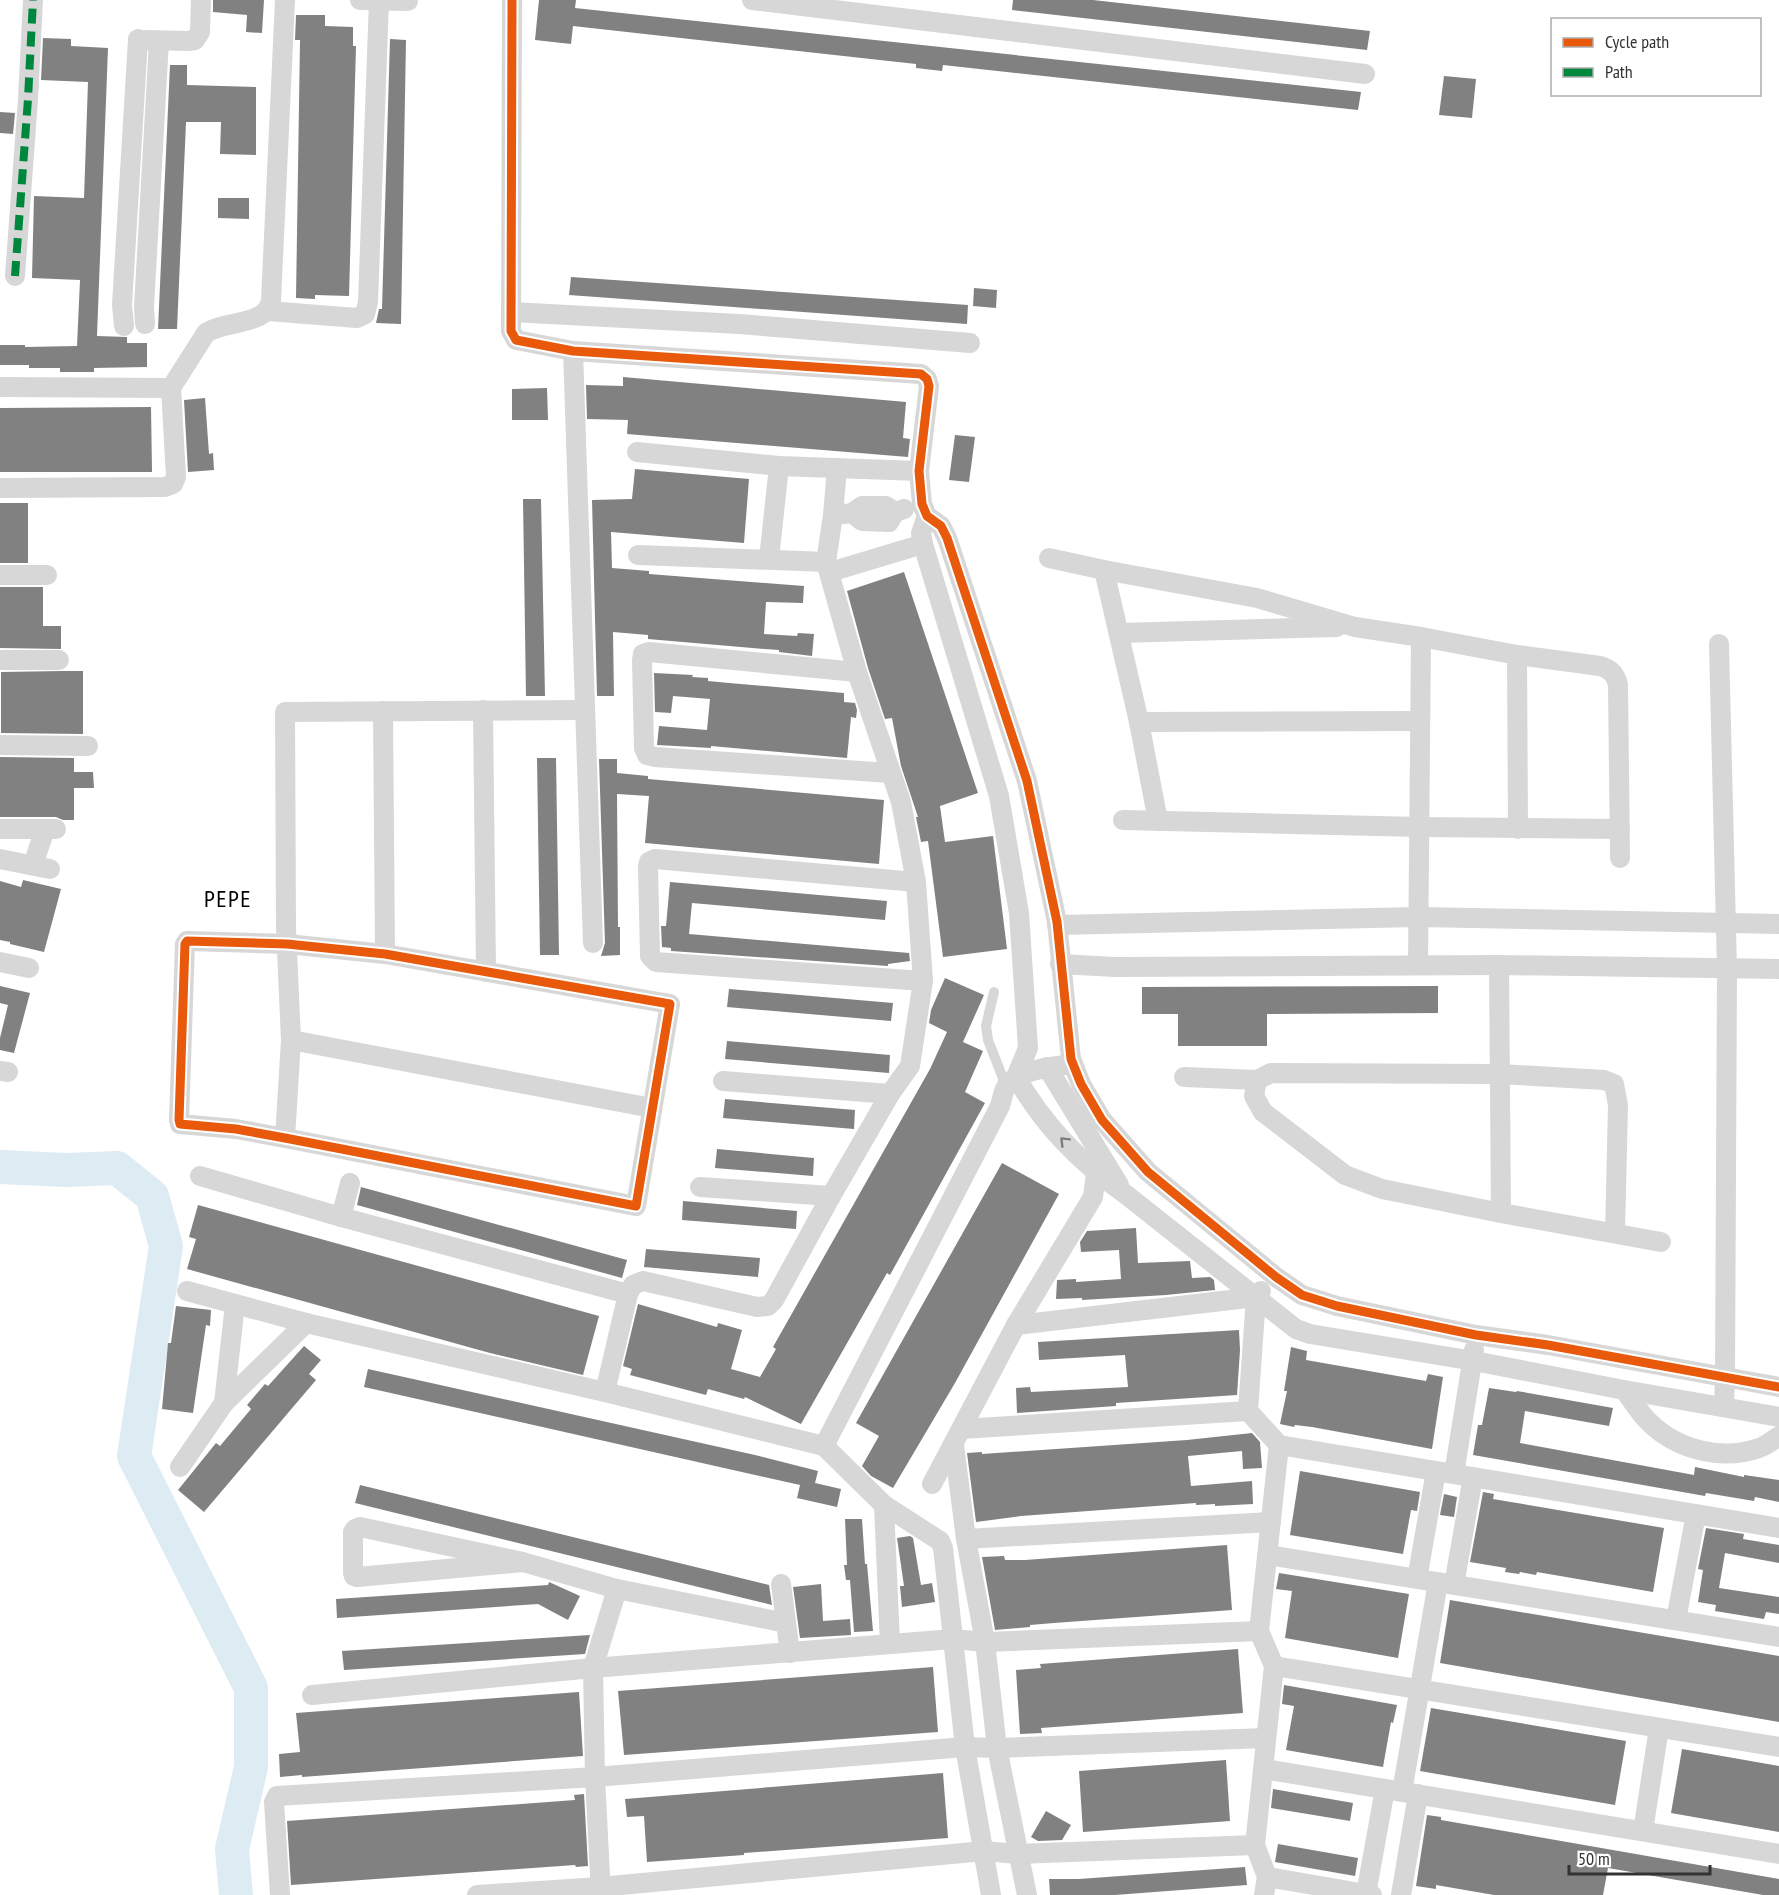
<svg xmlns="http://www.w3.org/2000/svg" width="1779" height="1895" font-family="'PT Sans Narrow',sans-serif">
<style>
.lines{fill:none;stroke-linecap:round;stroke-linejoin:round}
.river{stroke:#ddebf3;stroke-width:34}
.building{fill:#818181}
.lane{stroke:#d7d7d7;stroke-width:10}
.street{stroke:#d7d7d7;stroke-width:20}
.quiet{stroke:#00873e;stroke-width:8;stroke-dasharray:15 8;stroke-linecap:butt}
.cycleway-casing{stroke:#fff;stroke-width:13}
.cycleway{stroke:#e8590c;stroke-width:9}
.oneway{stroke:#7d7d7d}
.labels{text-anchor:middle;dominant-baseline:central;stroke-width:6;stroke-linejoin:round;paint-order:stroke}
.quarter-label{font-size:24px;letter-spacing:1.5px;fill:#000;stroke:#fff}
</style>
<rect width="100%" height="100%" fill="#fff"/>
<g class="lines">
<polyline class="river" points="0,1167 66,1170 117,1168 152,1196 166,1246 134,1456 251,1688 251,1767 232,1849 236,1895"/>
</g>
<g class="building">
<polygon points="213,0 264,0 262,33 246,32 247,15 213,12"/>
<polygon points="539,0 576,0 575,8 1361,92 1358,110 943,65 942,71 916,68 916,64 573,26 571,44 535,40"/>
<polygon points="1013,0 1093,0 1370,31 1367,50 1012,10"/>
<polygon points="296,15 325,15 325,26 353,27 353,46 356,46 349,296 315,295 315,299 296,298 300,40 295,40"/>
<polygon points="43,38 71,39 71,46 108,48 97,336 127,337 127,343 147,343 147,367 94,368 94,372 60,372 60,368 29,368 29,365 0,365 0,345 25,345 25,347 77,346 80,280 32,278 34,196 84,198 88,82 41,80"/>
<polygon points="390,39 406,40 401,324 376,323 379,309 382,309"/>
<polygon points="170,65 187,65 187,85 256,87 256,155 220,154 221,122 186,122 177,329 158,329"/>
<polygon points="1444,76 1476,79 1472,118 1439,115"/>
<polygon points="0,112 15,113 13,134 0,133"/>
<polygon points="218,198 249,198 249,219 218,218"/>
<polygon points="571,277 968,305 967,324 569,295"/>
<polygon points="974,288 997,290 996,308 973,306"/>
<polygon points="623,377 906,402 903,438 910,439 908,457 627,434 628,420 587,419 586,385 623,386"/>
<polygon points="547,388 548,420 512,420 512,389"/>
<polygon points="205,398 209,454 213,453 214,470 188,472 184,400"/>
<polygon points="151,407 152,472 0,472 0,408"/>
<polygon points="955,435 975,437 969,482 949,480"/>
<polygon points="635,469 749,479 744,543 611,532 612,568 649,571 649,574 804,586 803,603 766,602 764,634 797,636 798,633 814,634 812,656 779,652 779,650 765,649 648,639 648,635 613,632 614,696 597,696 592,500 632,499"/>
<polygon points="523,499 541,499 545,696 526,696"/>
<rect x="0" y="503" width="28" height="60"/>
<polygon points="904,572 978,793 940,806 945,842 993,836 1007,949 943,957 928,841 921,842 916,817 918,817 901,766 892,718 885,719 868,668 847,591"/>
<polygon points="0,587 43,587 43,626 61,626 61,649 0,648"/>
<polygon points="63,671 83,671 83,734 1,733 1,672"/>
<polygon points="654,673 693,675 692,677 708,678 708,681 729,683 844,693 844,702 855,703 857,710 856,718 851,717 847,758 711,746 711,748 657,745 659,726 707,730 710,699 673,696 671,713 655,712"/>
<polygon points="0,757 74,758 74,772 93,772 94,788 74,788 74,820 63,820 56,817 0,817"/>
<polygon points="537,758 556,758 559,955 540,955"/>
<polygon points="599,759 617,759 617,773 648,776 648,779 884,800 879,864 645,843 649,796 617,794 618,927 620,927 620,955 601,956 605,943"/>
<polygon points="23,880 61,889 44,952 10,944 10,942 0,940 0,881 21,887"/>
<polygon points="670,882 887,901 885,920 692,903 689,934 909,953 910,961 888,964 888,966 671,951 671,948 662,947 661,926 666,926"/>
<polygon points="945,978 984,995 963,1042 983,1051 965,1092 985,1103 890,1275 887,1273 801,1424 745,1397 744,1399 708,1389 706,1395 630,1375 632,1369 623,1366 638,1304 717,1327 718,1323 742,1330 731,1369 760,1377 776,1349 773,1347 930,1069 947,1032 929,1023 931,1010"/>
<polygon points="0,986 30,993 14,1053 0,1050 0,1038 8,1005 0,1003"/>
<polygon points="1438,986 1438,1013 1267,1014 1267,1046 1178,1046 1178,1014 1142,1014 1142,987"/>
<polygon points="729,989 893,1003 891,1021 727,1007"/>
<polygon points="727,1041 890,1055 889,1073 725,1059"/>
<polygon points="725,1099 855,1110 854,1129 723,1118"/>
<polygon points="717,1149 814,1158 813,1176 715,1168"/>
<polygon points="1002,1163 1059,1194 955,1383 893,1488 871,1476 862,1466 879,1436 856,1423"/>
<polygon points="361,1187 627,1260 622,1278 357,1205"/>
<polygon points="683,1201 797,1211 796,1229 682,1220"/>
<polygon points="198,1205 599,1316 583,1375 490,1353 187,1269 196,1239 189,1237"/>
<polygon points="1136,1228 1138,1263 1190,1261 1192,1278 1210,1277 1214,1280 1215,1290 1166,1295 1082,1300 1082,1298 1056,1299 1057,1280 1076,1279 1076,1282 1121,1279 1119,1250 1081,1252 1080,1242 1087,1231"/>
<polygon points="646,1249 760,1258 758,1277 644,1267"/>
<polygon points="176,1306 211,1310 210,1326 206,1325 193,1413 162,1409 168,1343 171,1343"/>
<polygon points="1239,1330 1240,1350 1237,1395 1116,1403 1116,1406 1017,1413 1016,1388 1030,1387 1031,1392 1128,1387 1125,1355 1039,1360 1038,1342"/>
<polygon points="304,1346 321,1360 309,1374 316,1380 204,1512 178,1490 216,1443 220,1446 251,1409 247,1405 265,1384 268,1386"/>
<polygon points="1291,1347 1307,1351 1306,1360 1426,1381 1428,1374 1443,1377 1432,1449 1312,1427 1295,1425 1294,1427 1280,1424 1287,1391 1284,1391"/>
<polygon points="368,1369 755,1455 818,1471 815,1483 841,1489 837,1507 797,1498 800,1485 364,1387"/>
<polygon points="1489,1388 1516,1392 1517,1391 1613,1408 1609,1426 1525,1411 1520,1443 1694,1475 1695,1467 1744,1477 1744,1475 1779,1480 1779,1502 1755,1497 1754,1501 1706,1493 1705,1496 1473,1455 1478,1425 1482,1425"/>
<polygon points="1252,1433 1260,1442 1262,1468 1243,1469 1242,1451 1188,1456 1191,1486 1252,1481 1253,1504 1215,1506 1215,1504 1196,1505 1196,1503 1021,1516 976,1522 967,1453 982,1452 982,1454 1187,1440"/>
<polygon points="1300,1471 1420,1492 1417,1511 1411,1510 1403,1554 1290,1535"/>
<polygon points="360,1485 769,1585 772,1605 355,1503"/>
<polygon points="1483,1492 1494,1494 1493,1499 1664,1528 1653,1592 1537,1572 1536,1575 1520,1572 1519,1574 1505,1572 1506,1568 1470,1562"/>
<polygon points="1444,1494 1457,1497 1454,1517 1440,1515"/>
<polygon points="845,1519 862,1519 865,1564 867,1564 873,1631 854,1632 850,1580 846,1580 844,1565 847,1565"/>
<polygon points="1706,1528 1744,1534 1743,1539 1779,1545 1779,1563 1725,1553 1719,1588 1779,1597 1779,1614 1766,1612 1764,1619 1715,1611 1716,1605 1698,1602 1703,1570 1698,1569"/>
<polygon points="910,1536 913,1538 921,1585 932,1583 935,1602 902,1607 900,1586 904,1586 897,1538"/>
<polygon points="1227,1545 1232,1610 1054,1623 1030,1625 1030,1627 995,1630 982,1557 1004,1556 1005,1560 1025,1560"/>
<polygon points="1279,1573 1409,1594 1398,1658 1285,1638 1292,1591 1276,1589"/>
<polygon points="549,1582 580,1596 568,1620 538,1604 337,1618 336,1599 548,1585"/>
<polygon points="821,1584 823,1621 850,1619 851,1635 800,1638 793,1587"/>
<polygon points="1450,1600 1779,1656 1779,1722 1440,1663"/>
<polygon points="590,1635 585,1654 344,1670 342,1651"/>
<polygon points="1238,1649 1243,1713 1041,1728 1042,1733 1020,1734 1016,1670 1041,1668 1040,1664"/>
<polygon points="933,1667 938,1732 624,1755 618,1691"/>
<polygon points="1284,1685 1397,1705 1393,1723 1391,1722 1383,1767 1286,1750 1294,1706 1282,1704"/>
<polygon points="579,1692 583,1756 302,1777 302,1775 280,1777 279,1754 300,1752 296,1713"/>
<polygon points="1431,1708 1626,1741 1615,1805 1420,1771"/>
<polygon points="1682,1749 1779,1766 1779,1832 1671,1813"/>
<polygon points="1226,1760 1230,1821 1083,1832 1079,1771"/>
<polygon points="943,1773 948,1838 744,1853 744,1855 647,1862 644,1816 627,1817 625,1799"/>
<polygon points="1273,1789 1353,1803 1350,1821 1271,1808"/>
<polygon points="584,1794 588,1866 576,1867 575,1865 291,1885 287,1821 575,1800 574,1795"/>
<polygon points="1046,1811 1071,1825 1062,1840 1038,1841 1031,1837"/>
<polygon points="1427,1815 1441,1817 1441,1820 1779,1879 1779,1895 1763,1895 1608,1868 1603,1895 1494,1895 1436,1885 1436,1889 1416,1886"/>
<polygon points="1278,1844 1358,1858 1355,1876 1275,1862"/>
<polygon points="1245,1867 1247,1885 1115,1895 1050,1895 1049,1879 1079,1879"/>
</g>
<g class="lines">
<polyline class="lane" points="994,992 986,1026 988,1040 1006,1086"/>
<g class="street">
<polyline points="360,0 408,1"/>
<polyline points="512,0 511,331 516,340 573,351 921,374 927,379 929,386 919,471 922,504 927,516 941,526 947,538 1027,781 1057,922 1071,1059 1081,1084 1102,1120 1148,1172 1276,1277 1302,1295 1337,1306 1476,1335 1548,1345 1779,1387"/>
<polyline points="752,0 1365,74"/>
<polyline points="146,40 188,41 195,40 200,32 201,0"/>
<polyline points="15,276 28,99 33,0"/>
<polyline points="268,311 357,318 365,314 368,302 379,0"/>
<polyline points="511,312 739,324 970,343"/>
<polyline points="145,324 144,307 159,41"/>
<polyline points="124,326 122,305 138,39"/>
<polyline points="573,351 593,943"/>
<path d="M0 387 171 388 206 333C225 320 266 326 271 301L285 0"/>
<polyline points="637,452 779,466 919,471"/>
<polyline points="0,488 165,487 173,484 176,477 171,388"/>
<polyline points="852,513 862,521 889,522 895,512 904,509"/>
<polyline points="833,515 837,468"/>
<polyline points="927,516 921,533 923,544 999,796 1019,913 1028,1048 1016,1077"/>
<polyline points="638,555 826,562"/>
<polyline points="1049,558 1104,570 1257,598 1355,627 1421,637"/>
<polyline points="769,559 779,466"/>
<polyline points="1104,570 1139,722 1158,821"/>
<polyline points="830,572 923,544"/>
<polyline points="0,575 47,575"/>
<polyline points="1119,633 1337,627"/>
<polyline points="1719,644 1727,969 1725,1377 1724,1406"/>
<polyline points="1517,655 1518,829"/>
<polyline points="0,660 59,660"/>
<polyline points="857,672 649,652 643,654 642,660 644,748 647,755 655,757 890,773"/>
<polyline points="483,710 486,972"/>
<polyline points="383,711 385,954"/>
<polyline points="1139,722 1420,721"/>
<polyline points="0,745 88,746"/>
<polyline points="1123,820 1419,827 1620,829"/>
<polyline points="0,829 56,829"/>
<polyline points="0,859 50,869"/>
<polyline points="33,865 45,829"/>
<polyline points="916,882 655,859 649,862 648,867 650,956 656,962 923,981"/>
<polyline points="1057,925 1418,917 1779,924"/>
<polygon points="187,941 287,944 385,954 670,1004 636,1206 285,1138 236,1129 180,1124 179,1120 185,944"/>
<polyline points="0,962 29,968"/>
<polyline points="1060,964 1115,967 1499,965 1779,969"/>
<path d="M1418 965 1421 637 1517 655 1600 666C1611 669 1616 675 1618 685L1620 858"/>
<polyline points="1499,965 1501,1213"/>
<polyline points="291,1040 652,1108"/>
<polyline points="1047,1067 1119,1185"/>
<polyline points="0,1071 8,1072"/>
<path d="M1016 1077C1044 1125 1078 1161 1124 1193L1296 1329 1310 1334 1474 1361 1624 1390 1779 1417"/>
<polyline points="1184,1077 1257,1080"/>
<polyline points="723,1081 890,1094"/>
<polyline points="285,1138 291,1040 286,928 285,712 585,710"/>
<polyline points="200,1176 341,1217 628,1294"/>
<polyline points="700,1187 831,1196"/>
<polyline points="341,1217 350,1183"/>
<polyline points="1615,1233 1618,1105 1614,1084 1604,1080 1500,1074 1271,1073 1257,1080 1254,1096 1263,1112 1345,1175 1382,1189 1501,1213 1661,1242"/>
<polyline points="187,1291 306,1323 605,1392 824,1446 884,1505 940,1541 943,1548 965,1747 991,1895"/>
<polyline points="1256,1297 1248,1411 1279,1445 1259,1631 1274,1666 1255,1845 1267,1877 1264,1895"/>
<polyline points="1016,1325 1256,1297 1261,1291"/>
<path d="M1624 1390C1633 1401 1640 1414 1650 1423 1678 1450 1722 1461 1759 1448 1766 1446 1773 1440 1779 1436"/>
<polyline points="605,1392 628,1294 633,1285 643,1281 757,1307 768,1306 774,1300 831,1196 890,1094 910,1066 923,981 916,882 901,802 857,672 826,562 833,515 852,513 862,506 886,506 895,512"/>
<polyline points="224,1403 235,1304"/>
<polyline points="961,1429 1248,1411"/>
<polyline points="954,1445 966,1539 985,1642 997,1748 1027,1895"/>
<polyline points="1279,1445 1779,1528"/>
<path d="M824 1446 1000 1106C1002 1100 1003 1092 1006 1087 1015 1070 1056 1066 1073 1064"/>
<polyline points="180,1467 224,1403 306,1323"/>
<polyline points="1454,1474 1474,1350"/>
<polyline points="932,1484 1016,1325 1093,1197 1096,1173"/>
<polyline points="884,1505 890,1644"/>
<polyline points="966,1539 1271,1522"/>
<polyline points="1267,1555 1779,1637"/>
<polyline points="523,1562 357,1577 354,1576 353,1573 353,1532 355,1529 360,1527 523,1562 617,1589 786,1623"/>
<polyline points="1417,1579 1436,1471"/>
<polyline points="781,1584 790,1653"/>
<polyline points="1454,1585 1473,1477"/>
<polyline points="1676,1620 1696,1514"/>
<polyline points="1274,1666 1779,1747"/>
<polyline points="312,1695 593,1668 953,1639 985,1642 1259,1631"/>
<polyline points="1264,1769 1779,1854"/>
<polyline points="1402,1792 1438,1582"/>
<polyline points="1643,1831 1659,1728"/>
<polyline points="1267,1877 1372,1895"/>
<polyline points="1366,1894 1385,1789"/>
<polyline points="280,1895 274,1802 277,1796 595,1777 965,1747 997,1748 1266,1738"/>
<polyline points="477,1895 600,1887 984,1851 1018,1854 1255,1845"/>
<polyline points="601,1895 595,1777 593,1668 617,1589"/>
<polyline points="1401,1895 1418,1794"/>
</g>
<polyline class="quiet" points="15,276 28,99 33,0"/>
<g class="cycleway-casing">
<g id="cycleway">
<polyline points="512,0 511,331 516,340 573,351 921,374 927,379 929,386 919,471 922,504 927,516 941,526 947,538 1027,781 1057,922 1071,1059 1081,1084 1102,1120 1148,1172 1276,1277 1302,1295 1337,1306 1476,1335 1548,1345 1779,1387"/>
<polygon points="187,941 287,944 385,954 670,1004 636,1206 285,1138 236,1129 180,1124 179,1120 185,944"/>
</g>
</g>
<use href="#cycleway" class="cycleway"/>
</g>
<defs><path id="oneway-chevron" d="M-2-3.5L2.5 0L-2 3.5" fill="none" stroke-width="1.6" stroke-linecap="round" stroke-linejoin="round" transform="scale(1.5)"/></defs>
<use class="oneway" href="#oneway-chevron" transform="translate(1064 1141) rotate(-135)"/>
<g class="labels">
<g class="quarter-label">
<text x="228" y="898">PEPE</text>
</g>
</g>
<rect x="1551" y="18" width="210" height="78" fill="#ffffff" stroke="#adadad" stroke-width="1.5"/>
<rect x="1563" y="38" width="30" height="9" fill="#e8590c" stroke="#adadad" stroke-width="1.5"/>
<text x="1605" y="48" font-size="18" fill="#333333">Cycle path</text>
<rect x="1563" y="68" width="30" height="9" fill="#00873e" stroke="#adadad" stroke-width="1.5"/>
<text x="1605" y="78" font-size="18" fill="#333333">Path</text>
<path d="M1569 1865v9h141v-9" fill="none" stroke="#333333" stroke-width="3"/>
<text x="1578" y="1865" font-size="18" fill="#333333" stroke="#ffffff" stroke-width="4.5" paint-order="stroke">50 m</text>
</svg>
